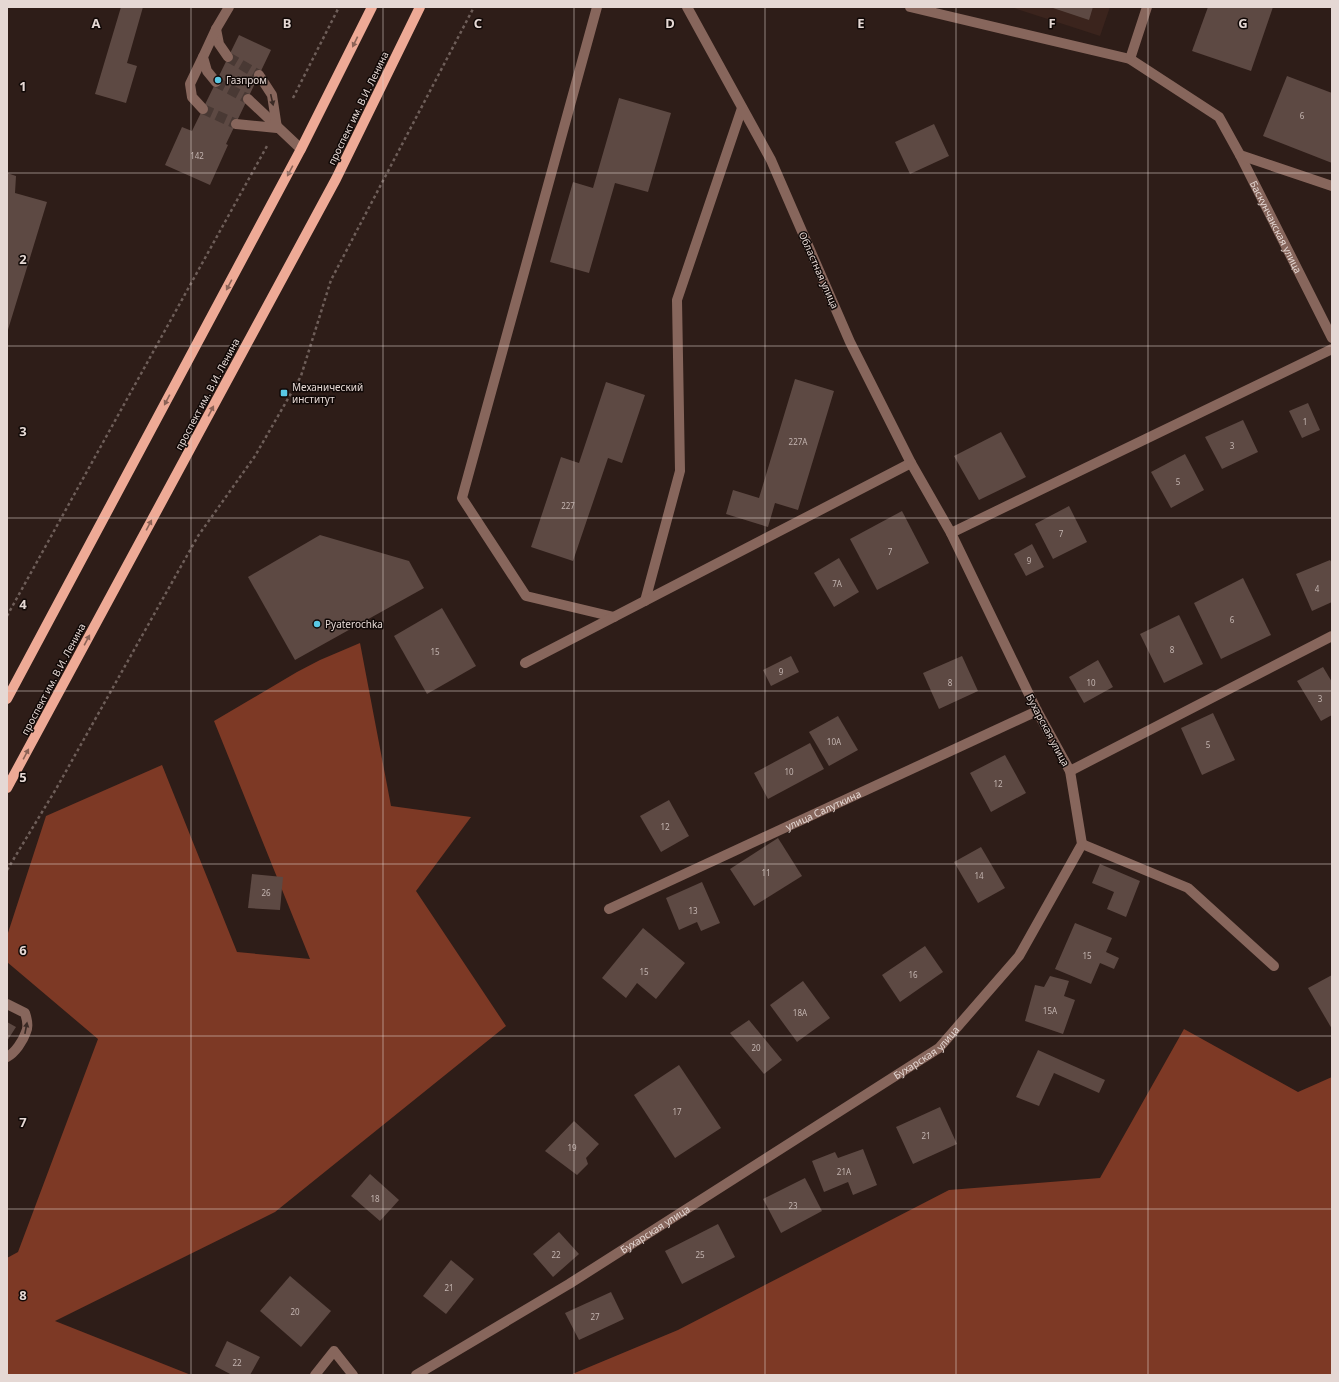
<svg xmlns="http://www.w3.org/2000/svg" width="1339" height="1382" font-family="'Noto Sans',sans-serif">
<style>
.built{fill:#3b241d}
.forest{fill:#7d3925}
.building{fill:#5d4943}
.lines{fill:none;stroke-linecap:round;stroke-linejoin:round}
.minor-tunnel{stroke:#493934;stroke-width:10;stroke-dasharray:10 5;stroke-linecap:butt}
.path{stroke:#6e5e59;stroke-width:2.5;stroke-dasharray:3 3;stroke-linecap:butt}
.minor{stroke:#87665c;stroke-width:10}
.major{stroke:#eeaa96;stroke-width:10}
.oneway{fill:#8b6256}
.oneway2{fill:#3a2a25}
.grid{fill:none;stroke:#e5d8d4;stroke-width:1;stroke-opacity:0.55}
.poi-dot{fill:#59c8e4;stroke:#110907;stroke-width:1.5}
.labels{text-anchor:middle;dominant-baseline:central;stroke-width:3;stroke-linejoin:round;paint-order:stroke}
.number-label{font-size:8px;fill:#c3b4b0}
.poi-label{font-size:10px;fill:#e5d8d4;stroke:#110907;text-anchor:start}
.street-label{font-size:10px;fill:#e5d8d4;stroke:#110907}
.grid-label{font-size:13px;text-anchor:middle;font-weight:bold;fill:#e5d8d4;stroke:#110907;stroke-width:3;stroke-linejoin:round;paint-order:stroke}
</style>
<rect width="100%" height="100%" fill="#2e1d18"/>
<polygon class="built" points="1011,7 1110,7 1100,36"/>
<g class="forest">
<polygon points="360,643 391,806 471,817 416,891 506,1026 275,1212 55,1321 191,1375 7,1375 7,1258 18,1252 98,1039 7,962 7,936 46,816 162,765 237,952 310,959 214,721 297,672 320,660"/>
<polygon points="1184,1029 1298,1092 1332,1077 1332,1375 570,1375 678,1330 949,1190 1100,1178"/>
</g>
<g class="building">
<polygon points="121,7 143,7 127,63 137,66 126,103 95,94"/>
<polygon points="1050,7 1093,7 1089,20"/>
<polygon points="1208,7 1273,7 1251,71 1192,51"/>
<polygon points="239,35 271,50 226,144 228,145 210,185 165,165 182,127 192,131"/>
<polygon points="1287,76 1332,93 1332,163 1263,136"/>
<polygon points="619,98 671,113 648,192 615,183 589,273 550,262 573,182 593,188"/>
<polygon points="934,124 949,156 910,174 895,142"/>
<polygon points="7,173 16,176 15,193 47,202 7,333"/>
<polygon points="795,379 834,391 798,510 775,503 768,527 726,514 733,490 759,498"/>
<polygon points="606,382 645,395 622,463 608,458 573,561 531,547 561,457 579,463"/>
<polygon points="1308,403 1320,430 1302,438 1289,411"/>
<polygon points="1243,420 1258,452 1222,469 1205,437"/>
<polygon points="1001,432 1026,477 979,500 954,456"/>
<polygon points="1185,454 1204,490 1171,508 1151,472"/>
<polygon points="1069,506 1087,542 1053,559 1035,524"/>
<polygon points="902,511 929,563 877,590 850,539"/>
<polygon points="320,535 409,561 424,588 295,660 248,577"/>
<polygon points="1032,544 1044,567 1026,576 1014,554"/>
<polygon points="839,558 859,592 834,607 814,573"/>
<polygon points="1330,560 1332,563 1332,602 1312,611 1296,574"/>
<polygon points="1243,578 1271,635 1221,659 1194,603"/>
<polygon points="442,608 476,666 427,694 394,636"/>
<polygon points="1179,615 1203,664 1164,683 1140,634"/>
<polygon points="791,656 799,672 771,686 763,670"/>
<polygon points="962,656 978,691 939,709 923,673"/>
<polygon points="1098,660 1113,687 1084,703 1069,677"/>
<polygon points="1323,667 1332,682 1332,715 1321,721 1297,681"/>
<polygon points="1213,713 1235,760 1202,775 1181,728"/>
<polygon points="838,716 858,750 829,766 809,732"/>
<polygon points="810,743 824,769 768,799 754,773"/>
<polygon points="1005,755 1026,793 991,812 970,773"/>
<polygon points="669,800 689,836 661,852 640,816"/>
<polygon points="778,838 802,876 754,906 730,869"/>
<polygon points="981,847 1005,888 978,903 954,862"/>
<polygon points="1100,864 1140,881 1126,917 1107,909 1114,892 1092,883"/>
<polygon points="252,874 283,877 280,910 248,908"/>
<polygon points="702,882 720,923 701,931 697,922 679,930 666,898"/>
<polygon points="1075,923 1112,938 1106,952 1119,958 1114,969 1100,963 1091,984 1055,969"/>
<polygon points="643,928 685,963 656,999 637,983 626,998 602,978"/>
<polygon points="925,946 943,972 900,1002 882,975"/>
<polygon points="1332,975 1332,1029 1308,988"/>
<polygon points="1050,976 1069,981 1064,996 1075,1000 1063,1034 1025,1021 1035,985 1044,987"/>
<polygon points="803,981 830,1018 797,1042 770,1005"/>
<polygon points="749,1020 782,1060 764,1074 730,1033"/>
<polygon points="7,1022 16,1027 7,1041"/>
<polygon points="1038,1050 1105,1080 1099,1093 1054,1073 1039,1106 1016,1097"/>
<polygon points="679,1065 721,1128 675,1158 634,1095"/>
<polygon points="940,1107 957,1144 913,1164 896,1127"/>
<polygon points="574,1121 599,1144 586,1158 588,1164 577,1175 545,1151"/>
<polygon points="863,1149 877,1185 853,1195 848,1182 824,1192 812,1161 835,1152 838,1158"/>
<polygon points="370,1174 399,1200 380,1221 351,1196"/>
<polygon points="805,1178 822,1211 781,1233 763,1199"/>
<polygon points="718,1224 735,1257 682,1284 665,1251"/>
<polygon points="559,1232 579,1254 553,1277 533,1254"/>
<polygon points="451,1260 474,1279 446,1314 423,1296"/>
<polygon points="290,1276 331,1311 301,1347 260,1311"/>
<polygon points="611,1292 624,1319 579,1340 565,1313"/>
<polygon points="227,1341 260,1357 250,1375 232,1375 215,1366"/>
</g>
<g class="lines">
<g class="minor-tunnel">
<polyline points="228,57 259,75"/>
<polyline points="216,82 248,99"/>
<polyline points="203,109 236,124"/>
</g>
<g class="path">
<polyline points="293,98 339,7"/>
<polyline points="7,616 267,146"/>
<polyline points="7,870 56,789 198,536 255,456 301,376 331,280 474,7"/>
</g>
<g class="minor">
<polyline points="597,7 462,498 526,596 614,617"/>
<path id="s1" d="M910 7 1130 59 1219 117 1240 155 1332 338"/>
<polyline points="216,29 219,44 228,57"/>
<polyline points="203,57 190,84 192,97 203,109"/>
<polyline points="1130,59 1147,7"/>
<polyline points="216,82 207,71 203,57 216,29 229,7"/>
<polyline points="248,99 301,149"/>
<polyline points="236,124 277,128 272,95 259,75"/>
<polyline points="1240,155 1332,186"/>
<polyline points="951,533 1332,349"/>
<polyline points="645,601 680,471 677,300 742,108"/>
<polyline points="525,663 911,463"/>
<polyline points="1070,771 1332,636"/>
<polyline points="1082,844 1188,888 1274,966"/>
<path id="s2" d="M609 909 1037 711"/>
<path d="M7 1004 25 1013C27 1019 29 1026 26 1032 23 1041 15 1053 7 1057"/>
<polyline points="315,1375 334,1351 353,1375"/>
<path id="s3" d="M416 1375 569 1284 939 1048 1019 956 1082 844 1070 771 1037 711 951 533 911 463 850 342 771 160 687 7"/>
</g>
<g class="major">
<polyline points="7,699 301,149 372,7"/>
<polyline points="7,788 336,179 420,7"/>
</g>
</g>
<defs><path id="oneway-solid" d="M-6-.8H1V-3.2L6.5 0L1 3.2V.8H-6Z"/></defs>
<g class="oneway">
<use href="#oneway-solid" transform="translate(355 42) rotate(116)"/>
<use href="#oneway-solid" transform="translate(290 171) rotate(118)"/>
<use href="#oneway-solid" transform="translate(229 285) rotate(118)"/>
<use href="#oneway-solid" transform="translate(167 400) rotate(118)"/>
<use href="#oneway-solid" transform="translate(211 411) rotate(-62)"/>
<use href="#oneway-solid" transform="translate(149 525) rotate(-62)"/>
<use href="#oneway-solid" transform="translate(87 640) rotate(-62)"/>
<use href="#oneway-solid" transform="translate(26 754) rotate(-62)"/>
</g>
<g class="oneway2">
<use href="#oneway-solid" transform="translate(272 100) rotate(77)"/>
<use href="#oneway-solid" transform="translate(26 1028) rotate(-79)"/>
</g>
<path class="grid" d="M191 7V1375M383 7V1375M574 7V1375M765 7V1375M956 7V1375M1148 7V1375M7 173H1332M7 346H1332M7 518H1332M7 691H1332M7 864H1332M7 1036H1332M7 1209H1332"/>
<g class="poi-dot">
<circle cx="218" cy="80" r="4"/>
<rect x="280" y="389" width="8" height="8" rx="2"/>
<circle cx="317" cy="624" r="4"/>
</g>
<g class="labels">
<g class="number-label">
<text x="1302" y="115">6</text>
<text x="197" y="155">142</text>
<text x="1305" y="421">1</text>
<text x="798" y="441">227А</text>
<text x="1232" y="445">3</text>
<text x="1178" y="481">5</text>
<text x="568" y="505">227</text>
<text x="1061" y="533">7</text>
<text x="890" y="551">7</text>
<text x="1029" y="560">9</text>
<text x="837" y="583">7А</text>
<text x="1317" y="588">4</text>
<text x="1232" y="619">6</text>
<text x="1172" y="649">8</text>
<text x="435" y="651">15</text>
<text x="781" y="671">9</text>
<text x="950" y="682">8</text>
<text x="1091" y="682">10</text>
<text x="1320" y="698">3</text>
<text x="834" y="741">10А</text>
<text x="1208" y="744">5</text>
<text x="789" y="771">10</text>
<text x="998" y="783">12</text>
<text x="665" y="826">12</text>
<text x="766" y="872">11</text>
<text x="979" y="875">14</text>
<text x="266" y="892">26</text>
<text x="693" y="910">13</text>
<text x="1087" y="955">15</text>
<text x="644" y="971">15</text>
<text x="913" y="974">16</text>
<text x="1050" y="1010">15А</text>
<text x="800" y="1012">18А</text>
<text x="756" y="1047">20</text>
<text x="677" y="1111">17</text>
<text x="926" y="1135">21</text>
<text x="572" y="1147">19</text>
<text x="844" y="1171">21А</text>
<text x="375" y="1198">18</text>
<text x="793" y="1205">23</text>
<text x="556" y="1254">22</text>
<text x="700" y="1254">25</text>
<text x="449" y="1287">21</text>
<text x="295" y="1311">20</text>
<text x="595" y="1316">27</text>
<text x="237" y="1362">22</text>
</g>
<g class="poi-label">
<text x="226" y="80">Газпром</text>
<text x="292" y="387">Механический<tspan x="292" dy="12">институт</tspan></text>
<text x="325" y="624">Pyaterochka</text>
</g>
<g class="street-label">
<text transform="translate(358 108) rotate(-64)">проспект им. В.И. Ленина</text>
<text stroke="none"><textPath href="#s1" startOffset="456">Баскунчакская улица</textPath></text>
<text transform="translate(819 270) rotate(66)">Областная улица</text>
<text transform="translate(207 394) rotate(-62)">проспект им. В.И. Ленина</text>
<text transform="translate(53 679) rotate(-62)">проспект им. В.И. Ленина</text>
<text transform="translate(1048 730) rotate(62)">Бухарская улица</text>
<text stroke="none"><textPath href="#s2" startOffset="236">улица Салуткина</textPath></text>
<text stroke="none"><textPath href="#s3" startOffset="604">Бухарская улица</textPath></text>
<text stroke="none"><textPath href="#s3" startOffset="280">Бухарская улица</textPath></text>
</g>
</g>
<g class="grid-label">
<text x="96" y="28">A</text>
<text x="287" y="28">B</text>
<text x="478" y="28">C</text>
<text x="670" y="28">D</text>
<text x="861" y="28">E</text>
<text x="1052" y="28">F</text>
<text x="1243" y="28">G</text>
<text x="23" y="91">1</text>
<text x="23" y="264">2</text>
<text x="23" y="436">3</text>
<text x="23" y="609">4</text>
<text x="23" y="782">5</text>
<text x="23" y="955">6</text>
<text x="23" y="1127">7</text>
<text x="23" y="1300">8</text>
</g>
<rect width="1339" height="1382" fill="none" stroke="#e5d8d4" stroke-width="16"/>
</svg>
